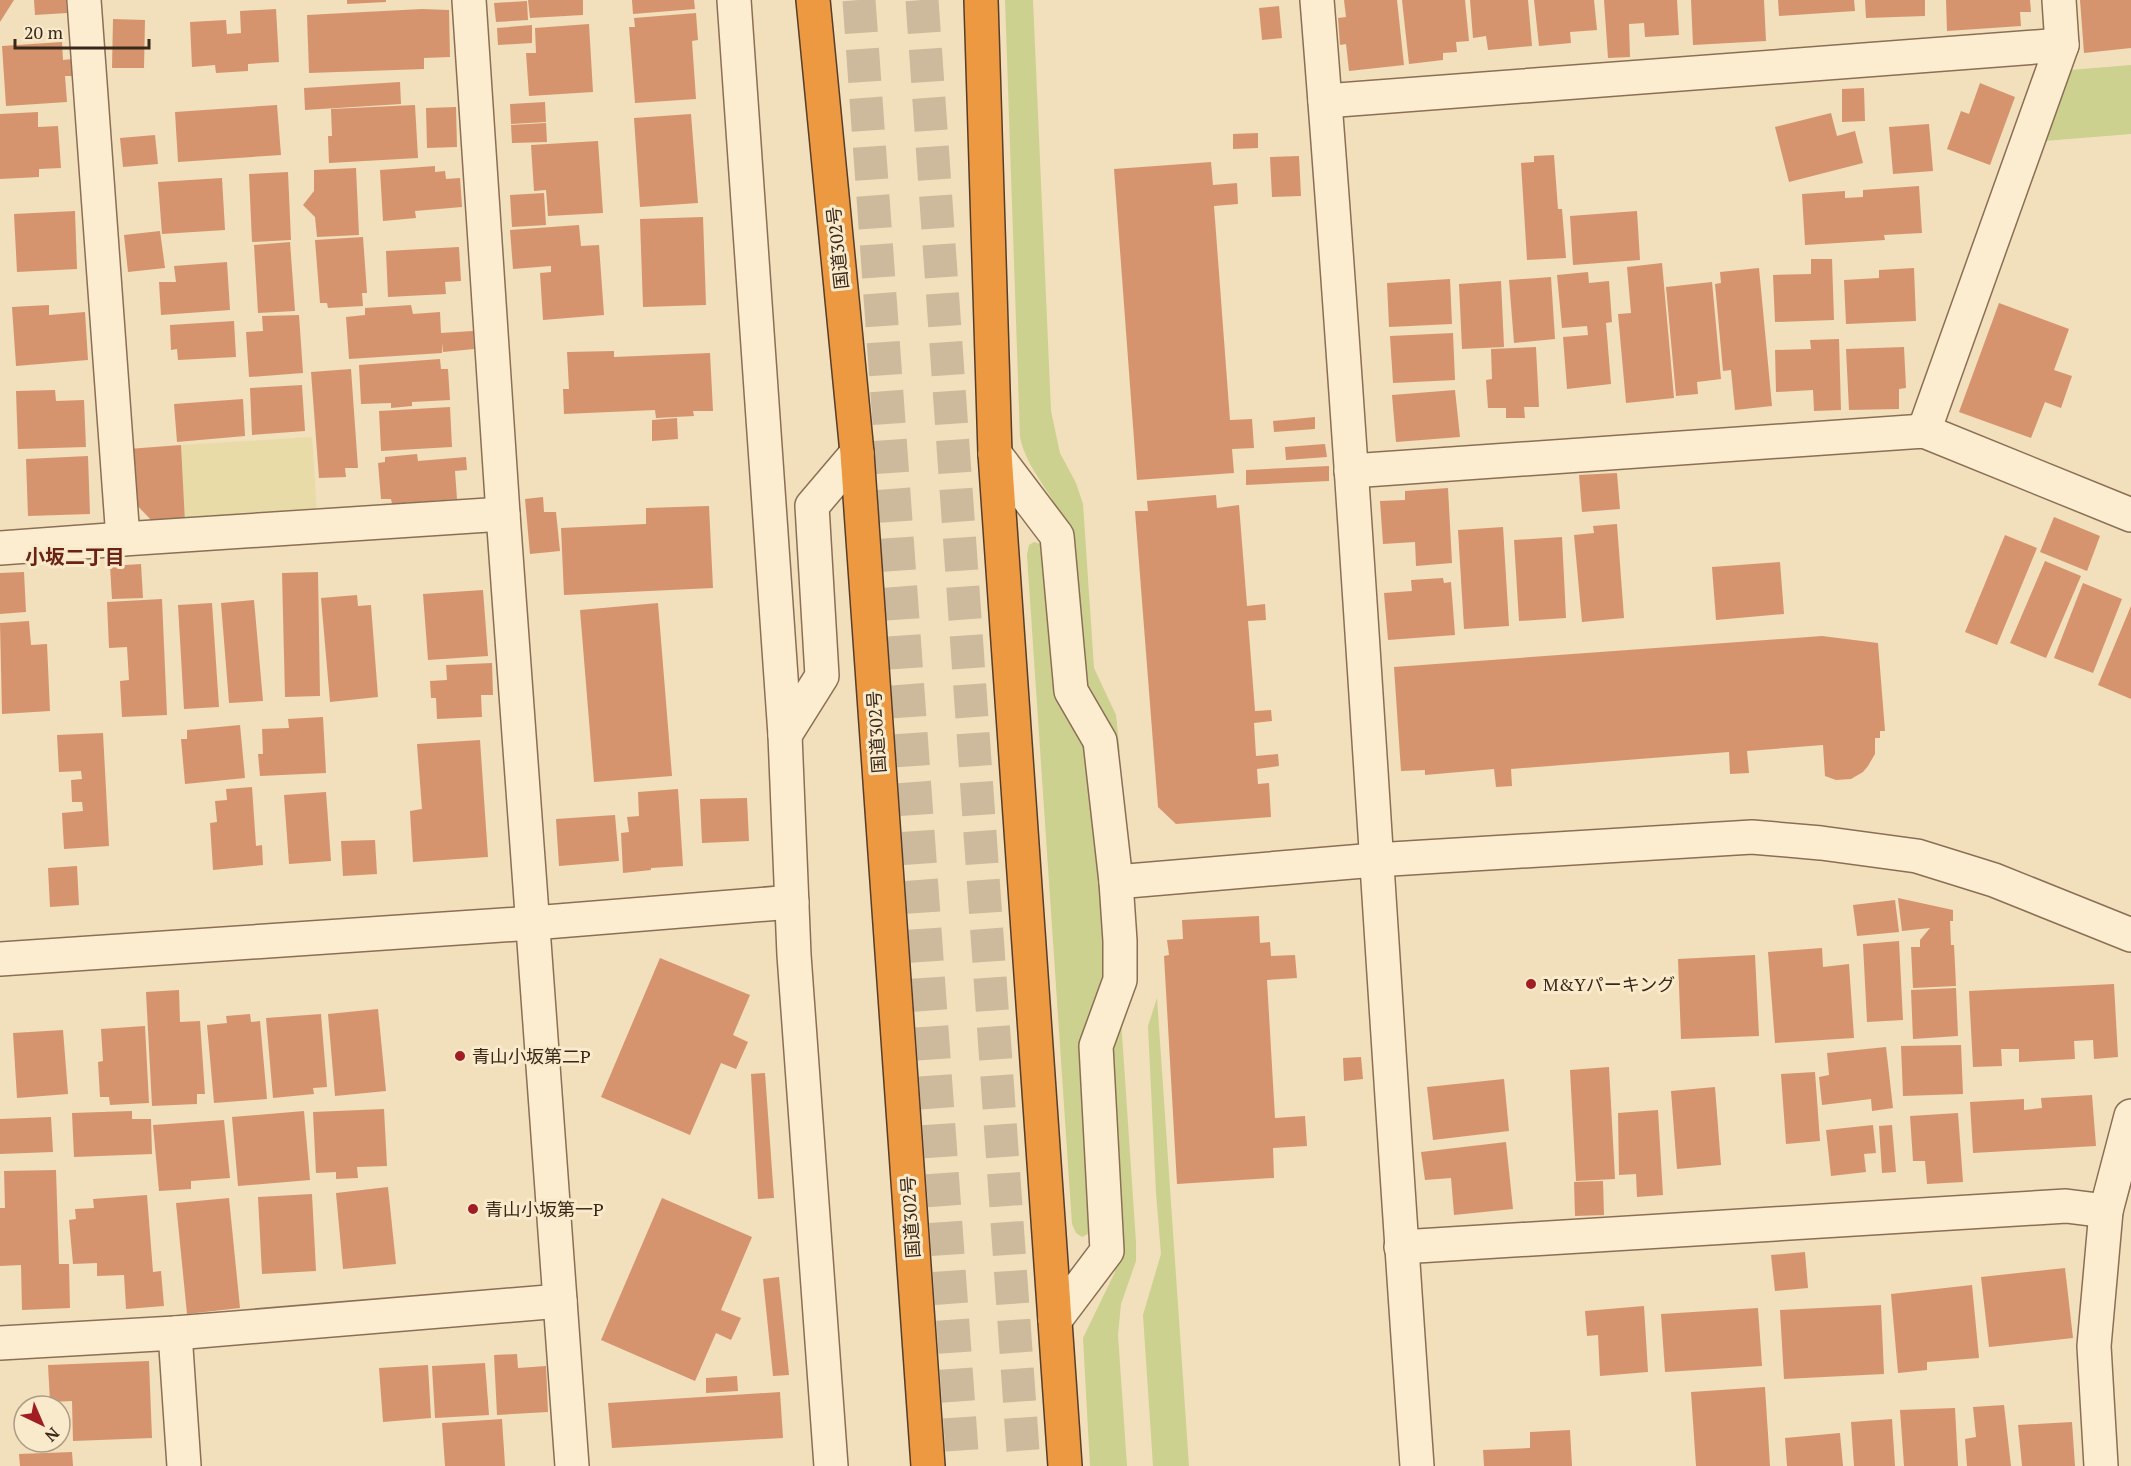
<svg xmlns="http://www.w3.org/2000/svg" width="2131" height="1466" font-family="'PT Serif','Noto Sans JP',serif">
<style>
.farmland{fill:#e9dba8}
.green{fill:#ccd18f}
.building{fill:#d5946e}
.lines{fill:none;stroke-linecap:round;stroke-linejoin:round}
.highway-tunnel{stroke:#cdba9c;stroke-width:33;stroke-dasharray:33 16;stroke-linecap:butt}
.minor-casing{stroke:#8b6f54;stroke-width:36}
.highway-casing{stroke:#583d29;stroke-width:36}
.minor{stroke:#fcedd0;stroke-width:33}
.highway{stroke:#ec9942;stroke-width:33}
.poi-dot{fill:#a11d24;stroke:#f9eacc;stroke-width:2}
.labels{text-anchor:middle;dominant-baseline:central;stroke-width:6;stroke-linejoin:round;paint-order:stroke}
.street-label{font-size:18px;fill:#39281a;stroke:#f9eacc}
.poi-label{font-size:18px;fill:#39281a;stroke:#f9eacc;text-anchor:start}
.neighbourhood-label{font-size:20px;font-weight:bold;fill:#6a2315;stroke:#f9eacc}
</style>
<rect width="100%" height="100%" fill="#f2dfbc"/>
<polygon class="farmland" points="312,437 317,513 185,522 181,445"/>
<g class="green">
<path d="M1005 0H1033L1051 411 1060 453 1076 483 1083 504 1094 668 1116 715 1120 753 1111 732 1085 693 1067 531C1057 496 1027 472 1020 437Z"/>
<polygon points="2131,65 2131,134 2044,141 2070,70"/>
<polygon points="1034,542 1041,544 1046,550 1089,741 1107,980 1090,1233 1082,1237 1076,1233 1072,1224 1027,555 1029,545"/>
<polygon points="1157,998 1189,1466 1153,1466 1143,1315 1161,1254 1156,1193 1148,1026"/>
<polygon points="1121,1019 1136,1243 1136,1261 1121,1304 1118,1335 1127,1466 1090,1466 1083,1338 1115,1272 1118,1252 1106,1051"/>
</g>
<g class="building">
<polygon points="0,0 14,0 0,22"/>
<polygon points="34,0 66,0 67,13 35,15"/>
<polygon points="347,0 386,0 386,2 347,4"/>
<polygon points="528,0 583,0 583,15 530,18"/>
<polygon points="632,0 694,0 695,9 633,14"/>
<polygon points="1344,0 1397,0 1404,65 1349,71 1346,44 1340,45 1338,18 1346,17"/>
<polygon points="1402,0 1465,0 1469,41 1456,42 1457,52 1443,53 1443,60 1409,64"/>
<polygon points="1470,0 1528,0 1532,46 1488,50 1486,36 1473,38"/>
<polygon points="1534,0 1594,0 1597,30 1570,32 1571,43 1539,46"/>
<polygon points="1604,0 1677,0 1679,35 1645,37 1644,23 1629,24 1630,57 1608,58"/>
<polygon points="1691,0 1764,0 1766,41 1693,45"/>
<polygon points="1778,0 1854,0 1855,11 1779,16"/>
<polygon points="1865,0 1925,0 1925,16 1866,18"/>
<polygon points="1946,0 2030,0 2031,12 2020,12 2021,26 1947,31"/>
<polygon points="2080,0 2131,0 2131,48 2084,53"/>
<polygon points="527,1 528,20 496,22 494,3"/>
<polygon points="1279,6 1282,38 1262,40 1259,8"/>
<polygon points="276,9 279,62 248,64 248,71 216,73 215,65 192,67 190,22 226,20 227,34 241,33 240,11"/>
<polygon points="422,9 449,10 450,57 424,58 424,69 309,73 307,15"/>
<polygon points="696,13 698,40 692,41 696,99 635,103 629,27 635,27 634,18"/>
<polygon points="113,19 145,20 144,68 112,68"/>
<polygon points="589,24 593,92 529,96 526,53 536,53 535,28"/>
<polygon points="532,25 532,43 498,45 497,28"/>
<polygon points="62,42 63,60 72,59 73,76 65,76 67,102 6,106 2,46"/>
<polygon points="400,82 401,104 305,110 304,88"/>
<polygon points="1980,83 2015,97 1990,165 1947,149 1961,111 1969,114"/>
<polygon points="1864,88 1865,121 1842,122 1842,89"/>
<polygon points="545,102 546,122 511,124 510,104"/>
<polygon points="277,105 281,155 178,162 175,112"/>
<polygon points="415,105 418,158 329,163 328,136 332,136 331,109"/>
<polygon points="456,107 457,147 427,148 426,108"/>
<polygon points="38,112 38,127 58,126 61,168 39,169 39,177 0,179 0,114"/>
<polygon points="1831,113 1837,136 1855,131 1863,163 1789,182 1775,127"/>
<polygon points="691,114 698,203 640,207 634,118"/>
<polygon points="546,123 547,142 512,143 511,125"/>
<polygon points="1929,124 1933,171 1893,174 1889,127"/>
<polygon points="1258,133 1258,148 1233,149 1233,134"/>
<polygon points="155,135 158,164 123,167 120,138"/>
<polygon points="598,141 603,213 548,216 546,190 534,191 531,145"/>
<polygon points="1554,155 1558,209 1562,209 1566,258 1527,260 1521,163 1534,162 1534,156"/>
<polygon points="1299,156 1301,196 1272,197 1270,157"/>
<polygon points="1211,162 1213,185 1237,183 1238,204 1214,206 1230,420 1252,419 1254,448 1232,449 1234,473 1137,480 1114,169"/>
<polygon points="435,166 435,172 445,171 446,179 460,178 462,207 415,211 416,218 383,221 380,170"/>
<polygon points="356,168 359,235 317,237 315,217 303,205 314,191 314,170"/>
<polygon points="288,172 291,240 252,242 249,174"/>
<polygon points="222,178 225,230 162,234 158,182"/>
<polygon points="1919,186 1922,233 1884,235 1885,240 1805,245 1802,194 1845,191 1845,198 1863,197 1863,190"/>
<polygon points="544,193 546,225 512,227 510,195"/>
<polygon points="75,211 77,269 17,272 14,214"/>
<polygon points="1637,211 1640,260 1573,265 1570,216"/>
<polygon points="703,217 706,305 643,307 640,219"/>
<polygon points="579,225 581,246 599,245 604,315 543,320 540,273 551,272 551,266 513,269 510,230"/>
<polygon points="160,231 165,268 128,272 124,235"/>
<polygon points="363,237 367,293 362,293 363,306 328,308 327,303 320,303 315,240"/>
<polygon points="290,242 295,311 258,313 254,245"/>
<polygon points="459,247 461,281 445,282 446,294 388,297 386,251"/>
<polygon points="1811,259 1832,259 1834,320 1775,322 1773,275 1811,274"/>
<polygon points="227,262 230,310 161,315 159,282 176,282 174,266"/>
<polygon points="1662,263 1674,398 1626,403 1618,314 1631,313 1627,267"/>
<polygon points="1759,268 1772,406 1735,410 1731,370 1723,371 1715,284 1721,283 1720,272"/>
<polygon points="1914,268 1916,321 1846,324 1844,280 1879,278 1879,270"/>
<polygon points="1588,272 1589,283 1609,281 1612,322 1606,323 1611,384 1567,389 1563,337 1588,335 1587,326 1562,328 1557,275"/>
<polygon points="1551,277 1555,339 1514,343 1509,280"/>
<polygon points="1450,279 1452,324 1389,327 1387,283"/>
<polygon points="1501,281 1504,347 1462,349 1459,284"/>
<polygon points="1712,282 1721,379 1697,382 1698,394 1676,396 1666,287"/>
<polygon points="1999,303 2069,329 2054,370 2072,376 2061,408 2045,402 2031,438 1959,412"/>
<polygon points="49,305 49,315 85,312 88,360 16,366 12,307"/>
<polygon points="411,305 413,314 440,312 441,333 473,331 474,349 443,352 442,343 442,353 349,359 346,317 365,315 365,308"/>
<polygon points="299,315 303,373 249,377 246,332 263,331 262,316"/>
<polygon points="234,321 236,357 178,360 177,349 171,350 170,325"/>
<polygon points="1453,333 1455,380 1393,383 1390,336"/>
<polygon points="1839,339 1841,410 1814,411 1813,390 1776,392 1775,350 1811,349 1810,340"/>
<polygon points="1536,347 1539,407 1524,407 1525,418 1506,418 1506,408 1488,408 1486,380 1492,379 1491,349"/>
<polygon points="1904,347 1906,388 1899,389 1899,409 1849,410 1846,349"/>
<polygon points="614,351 614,357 710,353 713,411 693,411 694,416 656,418 655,410 564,414 563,389 569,389 567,352"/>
<polygon points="440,359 441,369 448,369 450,400 412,402 412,406 391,408 391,403 361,404 359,365"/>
<polygon points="351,369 358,468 345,468 346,477 319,478 311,372"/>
<polygon points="302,385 305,431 252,435 250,388"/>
<polygon points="55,390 56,401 84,400 86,447 18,449 16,391"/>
<polygon points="1455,390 1460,437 1396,442 1392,395"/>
<polygon points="243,399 245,436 177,442 174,404"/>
<polygon points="450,407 452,447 381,451 379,411"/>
<polygon points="1315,417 1315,429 1274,432 1273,421"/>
<polygon points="677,418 678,439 652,441 652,420"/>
<polygon points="1325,444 1327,457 1286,460 1285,447"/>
<polygon points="181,445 185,522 154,523 130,498 128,449"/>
<polygon points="417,454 418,461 466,457 467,470 455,471 457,499 392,504 391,499 381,499 378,463 385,462 385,457"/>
<polygon points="88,456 90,514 28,516 26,459"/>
<polygon points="1329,466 1329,481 1246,485 1246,470"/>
<polygon points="1617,473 1620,509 1582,512 1579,475"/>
<polygon points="1448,488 1452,563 1416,566 1415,542 1383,544 1380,501 1405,500 1405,491"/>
<polygon points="1216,495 1217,508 1239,505 1247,606 1265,604 1266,620 1248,621 1255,711 1271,710 1272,721 1254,723 1256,756 1278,754 1279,766 1257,769 1258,784 1269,783 1271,817 1176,824 1158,807 1135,511 1148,511 1147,501"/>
<polygon points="543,497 544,512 556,512 560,551 530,554 525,499"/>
<polygon points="709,506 713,588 564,595 561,528 646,524 646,508"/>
<polygon points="2054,517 2100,536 2087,571 2040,552"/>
<polygon points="1617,524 1624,618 1582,622 1574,535 1594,533 1593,526"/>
<polygon points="1503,527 1509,626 1464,629 1458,530"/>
<polygon points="2005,535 2037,548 1997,645 1965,632"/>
<polygon points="1562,537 1566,618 1519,621 1514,540"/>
<polygon points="2045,561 2081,576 2046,658 2010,643"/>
<polygon points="1780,562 1784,614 1716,620 1712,567"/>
<polygon points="141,564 143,598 112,599 110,566"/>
<polygon points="24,572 26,612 0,614 0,573"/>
<polygon points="318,572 320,696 285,697 282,573"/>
<polygon points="1443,578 1444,583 1451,582 1455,635 1388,640 1384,593 1412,591 1411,580"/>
<polygon points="2083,583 2122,599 2093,673 2054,658"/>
<polygon points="483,590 488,656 428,660 423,594"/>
<polygon points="357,595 358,606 371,605 378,697 330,702 321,598"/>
<polygon points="162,599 167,715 122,717 120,681 129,680 127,647 109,648 107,602"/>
<polygon points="254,600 263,701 229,703 221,603"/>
<polygon points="212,603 219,707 184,709 178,605"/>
<polygon points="658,603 672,776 594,782 580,610"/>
<polygon points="2131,606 2131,699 2098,685"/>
<polygon points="29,621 31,645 47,644 50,711 2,714 0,623"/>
<polygon points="1822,636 1878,643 1885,731 1880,731 1880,738 1875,738 1875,754 1868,766 1863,772 1851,779 1836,780 1825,776 1823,745 1747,751 1749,773 1730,774 1729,752 1511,769 1512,786 1496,787 1494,769 1425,775 1425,770 1401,771 1394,667"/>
<polygon points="492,663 493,695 481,695 482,717 437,719 436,698 431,698 430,681 447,680 446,665"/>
<polygon points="323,717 326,773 260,776 258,754 263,754 262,729 289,728 288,719"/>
<polygon points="240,725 245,778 185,784 181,739 187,739 187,730"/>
<polygon points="103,733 109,846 64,849 62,813 83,811 82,802 72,802 71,780 82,779 81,771 59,772 57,735"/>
<polygon points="480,740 488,857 413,862 410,811 422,809 417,744"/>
<polygon points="252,787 256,846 262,845 263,865 213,870 210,823 217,822 215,801 227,800 226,789"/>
<polygon points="678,789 683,866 651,868 651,870 623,873 621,833 629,832 627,817 639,816 638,792"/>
<polygon points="326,792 331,861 289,864 284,795"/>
<polygon points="747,798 749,841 702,843 700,799"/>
<polygon points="615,815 619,861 559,866 556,819"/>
<polygon points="375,840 377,874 343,876 341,841"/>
<polygon points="77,866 79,905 50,907 48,868"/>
<polygon points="1898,898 1953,910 1953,921 1950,921 1951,945 1954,945 1956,986 1913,988 1911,947 1920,947 1920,940 1930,928 1902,931"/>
<polygon points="1895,900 1899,932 1857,936 1853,905"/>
<polygon points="1259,916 1260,943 1270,942 1271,956 1295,955 1297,978 1267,980 1275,1118 1305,1116 1307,1146 1273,1148 1274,1178 1177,1184 1164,956 1169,955 1167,940 1183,939 1182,920"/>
<polygon points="1899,941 1903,1020 1867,1022 1863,944"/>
<polygon points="1822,948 1823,967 1849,964 1854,1038 1775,1043 1768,952"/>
<polygon points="1755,955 1759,1036 1681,1039 1678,959"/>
<polygon points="660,958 750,995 733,1035 748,1042 736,1069 721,1063 690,1135 601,1097"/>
<polygon points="2114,984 2118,1057 2094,1059 2093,1040 2074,1041 2075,1059 2019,1062 2019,1049 2001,1049 2002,1066 1973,1067 1969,991"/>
<polygon points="1956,988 1958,1036 1913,1039 1911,990"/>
<polygon points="179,990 180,1022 200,1021 205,1094 197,1094 197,1104 152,1106 146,992"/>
<polygon points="378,1009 386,1091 335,1096 328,1014"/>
<polygon points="250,1014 251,1022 260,1021 267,1099 214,1103 207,1025 227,1023 226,1016"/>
<polygon points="321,1014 327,1087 313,1088 314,1094 273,1098 266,1018"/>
<polygon points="145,1026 149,1103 110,1105 109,1097 100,1097 98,1062 103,1061 101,1029"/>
<polygon points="63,1030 68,1094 17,1098 13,1033"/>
<polygon points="1961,1045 1963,1094 1903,1096 1901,1046"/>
<polygon points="1886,1047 1893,1108 1872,1111 1871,1099 1822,1105 1819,1077 1829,1075 1827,1053"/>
<polygon points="1361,1057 1363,1079 1344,1081 1343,1058"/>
<polygon points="1609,1067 1615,1179 1576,1181 1570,1070"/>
<polygon points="1815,1072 1820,1141 1786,1144 1781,1074"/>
<polygon points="765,1073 774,1198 758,1199 751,1074"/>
<polygon points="1504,1079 1509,1131 1433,1140 1427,1087"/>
<polygon points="1715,1087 1721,1165 1677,1169 1671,1091"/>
<polygon points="2092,1095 2096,1146 1973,1153 1970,1102 2024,1099 2024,1110 2042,1108 2041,1098"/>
<polygon points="384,1109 387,1166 357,1167 358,1178 336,1179 336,1172 316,1173 313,1112"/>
<polygon points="1658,1110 1663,1195 1637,1197 1636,1174 1619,1175 1618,1113"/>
<polygon points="132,1111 132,1119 151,1119 152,1154 74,1157 72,1113"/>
<polygon points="304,1111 310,1180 238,1186 232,1117"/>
<polygon points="1958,1113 1963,1182 1927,1184 1925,1161 1913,1161 1910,1116"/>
<polygon points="51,1117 53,1152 0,1154 0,1119"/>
<polygon points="224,1120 230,1178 191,1181 191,1189 159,1191 153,1125"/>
<polygon points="1873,1125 1876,1153 1864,1154 1866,1172 1831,1176 1826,1130"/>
<polygon points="1892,1125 1896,1172 1882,1173 1879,1126"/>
<polygon points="1506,1142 1513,1209 1454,1215 1451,1178 1425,1180 1421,1152"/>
<polygon points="56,1170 59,1264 69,1264 70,1308 22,1310 21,1265 0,1266 0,1208 5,1208 4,1171"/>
<polygon points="1603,1181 1604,1215 1575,1216 1574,1182"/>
<polygon points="388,1187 396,1264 343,1269 336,1193"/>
<polygon points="312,1194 316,1271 262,1274 258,1197"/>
<polygon points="147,1195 153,1272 161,1271 164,1306 126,1309 124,1275 97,1276 97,1263 73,1264 69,1220 76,1219 75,1209 94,1208 93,1199"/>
<polygon points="229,1198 240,1308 187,1314 176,1203"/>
<polygon points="662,1198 752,1237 721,1310 741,1318 731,1340 716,1333 695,1381 601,1340"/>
<polygon points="1805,1252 1808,1288 1775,1291 1771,1255"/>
<polygon points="2065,1268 2073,1338 1989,1347 1981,1277"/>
<polygon points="779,1277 789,1375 773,1376 763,1279"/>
<polygon points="1972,1285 1979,1358 1927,1362 1927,1370 1898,1373 1891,1294"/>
<polygon points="1881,1305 1884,1374 1784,1379 1780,1310"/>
<polygon points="1644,1306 1648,1372 1600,1376 1598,1335 1587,1336 1585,1311"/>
<polygon points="1758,1308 1762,1366 1665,1372 1661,1314"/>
<polygon points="517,1354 518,1368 546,1366 548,1412 497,1415 494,1355"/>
<polygon points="149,1361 152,1438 73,1441 72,1401 50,1402 48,1365"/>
<polygon points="485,1363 489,1415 435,1418 432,1366"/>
<polygon points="428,1365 431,1418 383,1422 379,1368"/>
<polygon points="737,1376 738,1391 706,1393 706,1378"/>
<polygon points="1765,1387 1770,1466 1696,1466 1691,1392"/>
<polygon points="780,1392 783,1438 612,1448 608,1403"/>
<polygon points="2004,1405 2011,1466 1967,1466 1965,1439 1976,1437 1973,1407"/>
<polygon points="1955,1408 1958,1466 1904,1466 1900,1410"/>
<polygon points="502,1419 505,1466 445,1466 442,1423"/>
<polygon points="1892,1419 1895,1466 1854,1466 1851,1422"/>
<polygon points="2072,1422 2075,1466 2022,1466 2018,1425"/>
<polygon points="1570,1430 1572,1466 1484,1466 1483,1450 1530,1448 1530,1432"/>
<polygon points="1840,1433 1843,1466 1787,1466 1785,1438"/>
<polygon points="72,1452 73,1466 20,1466 19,1454"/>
</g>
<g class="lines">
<g class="highway-tunnel">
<polyline points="859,0 963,1466"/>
<polyline points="922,0 1024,1466"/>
</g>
<g class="minor-casing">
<g id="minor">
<polyline points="84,0 123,539 503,514"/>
<polyline points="469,0 503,514 572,1466"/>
<polyline points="734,0 785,735 794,955 831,1466"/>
<path d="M1317 0C1356 488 1382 977 1417 1466"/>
<polyline points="1325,101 2062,45"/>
<polyline points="1924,431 2062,45 2059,0"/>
<polyline points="995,454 1057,536 1071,691 1100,741 1116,882 1120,941 1120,980 1096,1046 1107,1251 1055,1320"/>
<polyline points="1351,471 1924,431 2131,515"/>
<polyline points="0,548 123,539"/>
<polyline points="785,735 822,676 812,506 857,453"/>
<polyline points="1116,882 1375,860 1752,837 1821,843 1917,856 1994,880 2131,935"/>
<polyline points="0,959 533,923 792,902"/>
<polyline points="1401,1247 2066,1206 2106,1211"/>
<polyline points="175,1333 184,1466"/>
<polyline points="0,1343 175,1333 560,1301"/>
<polyline points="2101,1466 2094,1346 2106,1211 2131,1116"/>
</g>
</g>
<g class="highway-casing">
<g id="highway">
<polyline points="813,0 857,453 928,1466"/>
<polyline points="981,0 995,454 1065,1466"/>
</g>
</g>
<use href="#minor" class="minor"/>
<use href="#highway" class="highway"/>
</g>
<g class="poi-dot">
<circle cx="1531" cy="984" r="6"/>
<circle cx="460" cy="1056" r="6"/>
<circle cx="473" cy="1209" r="6"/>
</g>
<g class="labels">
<g class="street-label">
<text transform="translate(837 248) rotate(-96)">国道302号</text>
<text transform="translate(876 732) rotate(-94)">国道302号</text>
<text transform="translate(910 1217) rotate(-94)">国道302号</text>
</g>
<g class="poi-label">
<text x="1543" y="984">M&amp;Yパーキング</text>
<text x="472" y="1056">青山小坂第二P</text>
<text x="485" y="1209">青山小坂第一P</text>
</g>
<g class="neighbourhood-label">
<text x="75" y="556">小坂二丁目</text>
</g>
</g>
<g transform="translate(42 1424) rotate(136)"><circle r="28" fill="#f9eacc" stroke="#ac9c85" stroke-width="1.5"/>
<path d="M0-4.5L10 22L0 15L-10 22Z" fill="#a11d24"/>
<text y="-9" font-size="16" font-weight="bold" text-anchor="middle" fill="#39281a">N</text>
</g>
<path d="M15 39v9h134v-9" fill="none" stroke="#39281a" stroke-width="3"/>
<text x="24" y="39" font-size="18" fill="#39281a" stroke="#f9eacc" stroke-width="4.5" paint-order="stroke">20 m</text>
</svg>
